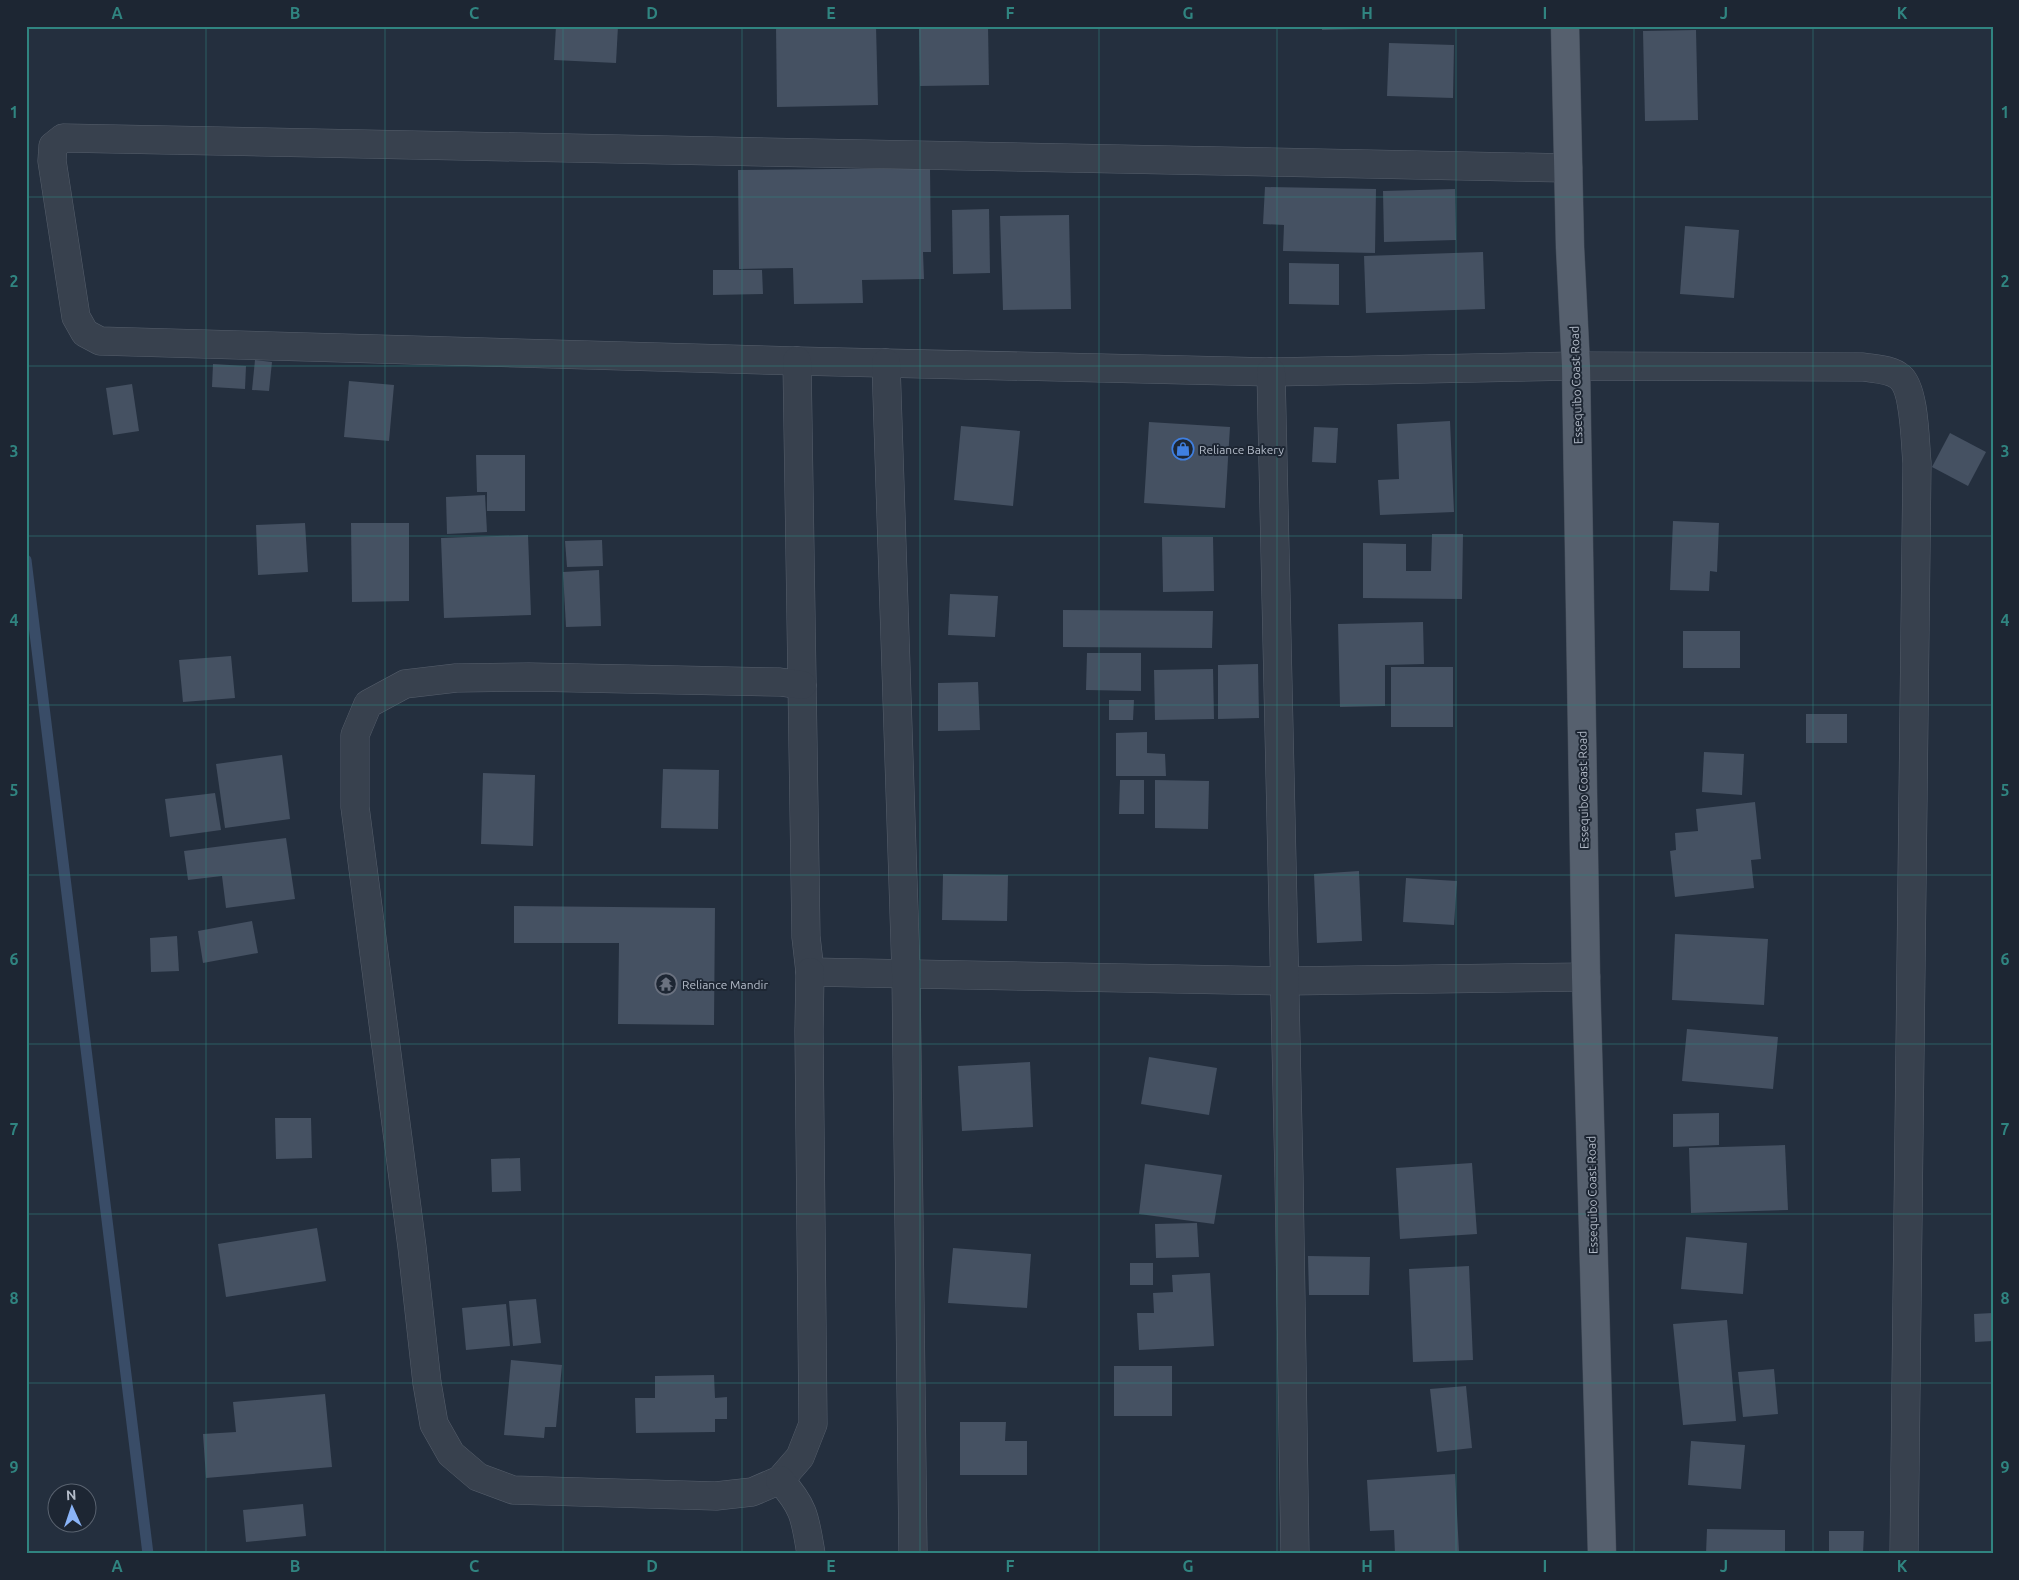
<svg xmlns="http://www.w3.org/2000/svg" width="2019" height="1580" font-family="Ubuntu,sans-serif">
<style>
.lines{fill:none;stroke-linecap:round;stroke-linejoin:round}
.stream{stroke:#394c67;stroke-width:11}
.building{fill:#455162}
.minor-casing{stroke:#565f6c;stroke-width:29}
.primary-casing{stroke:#414a57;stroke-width:29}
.minor{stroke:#38414e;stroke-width:28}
.primary{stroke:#56606e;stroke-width:28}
.grid{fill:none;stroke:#308480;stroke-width:1;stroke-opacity:0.55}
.labels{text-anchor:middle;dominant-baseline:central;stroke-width:4;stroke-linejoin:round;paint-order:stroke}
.street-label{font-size:12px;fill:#b4bcc9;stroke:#1d2633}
.poi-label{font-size:12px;fill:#b4bcc9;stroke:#1d2633;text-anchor:start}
.neatline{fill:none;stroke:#308480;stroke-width:2}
.grid-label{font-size:16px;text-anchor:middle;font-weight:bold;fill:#308480}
</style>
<rect width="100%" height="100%" fill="#242f3e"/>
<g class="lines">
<polyline class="stream" points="26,560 148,1554"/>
</g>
<g class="building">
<polygon points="556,26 618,26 616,63 554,60"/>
<polygon points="776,26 876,26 878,105 777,107"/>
<polygon points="919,26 988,26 989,85 920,86"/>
<polygon points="1322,26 1405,26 1405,28 1322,30"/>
<polygon points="1696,30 1698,120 1645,121 1643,31"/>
<polygon points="1389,43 1454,45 1453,98 1387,96"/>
<polygon points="930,168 931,252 923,252 924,279 862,280 863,303 794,304 793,268 739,269 738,170"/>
<polygon points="1265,187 1376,189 1375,253 1283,251 1284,225 1263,224"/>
<polygon points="1455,189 1456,240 1384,242 1383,191"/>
<polygon points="989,209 990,273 953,274 952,210"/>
<polygon points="1069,215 1071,309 1003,310 1000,216"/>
<polygon points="1685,226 1739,230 1734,298 1680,294"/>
<polygon points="1483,252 1485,309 1366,313 1364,256"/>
<polygon points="1289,263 1339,264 1339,305 1289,304"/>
<polygon points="713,270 762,270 763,294 713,295"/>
<polygon points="255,360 272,362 269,391 252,390"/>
<polygon points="213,364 246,366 245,389 212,387"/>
<polygon points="349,381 394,385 389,441 344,437"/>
<polygon points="132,384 139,431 113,435 106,388"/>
<polygon points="1450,421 1454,512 1380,515 1378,480 1399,479 1397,424"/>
<polygon points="1149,422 1230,427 1225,508 1144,503"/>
<polygon points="961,426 1020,431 1013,506 954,500"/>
<polygon points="1314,427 1338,428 1336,463 1312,462"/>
<polygon points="1950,433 1986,452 1968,486 1932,467"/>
<polygon points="476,455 525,455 525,511 487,511 487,492 477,492"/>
<polygon points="485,495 487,532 447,534 446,497"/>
<polygon points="1673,521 1719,523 1717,572 1710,571 1709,591 1670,590"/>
<polygon points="305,523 308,572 258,575 256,525"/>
<polygon points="351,523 409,523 409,601 352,602"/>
<polygon points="1432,534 1463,534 1462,599 1363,598 1363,543 1406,544 1406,571 1431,571"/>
<polygon points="528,535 531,615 444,618 441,538"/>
<polygon points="1162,537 1213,537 1214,591 1163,592"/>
<polygon points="602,540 603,566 567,567 565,541"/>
<polygon points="599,570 601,626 566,627 563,572"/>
<polygon points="950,594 998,596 995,637 948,635"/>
<polygon points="1063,610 1213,611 1212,648 1063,647"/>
<polygon points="1423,622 1424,664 1385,665 1385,706 1340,707 1338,624"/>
<rect x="1683" y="631" width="57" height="37"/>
<polygon points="1087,653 1141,653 1141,691 1086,690"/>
<polygon points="231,656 235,698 183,702 179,660"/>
<polygon points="1258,664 1259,718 1218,719 1218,665"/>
<rect x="1391" y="667" width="62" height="60"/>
<polygon points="1213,669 1214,719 1155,720 1154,670"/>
<polygon points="978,682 980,730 938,731 938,683"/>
<polygon points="1109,700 1134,700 1133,720 1109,720"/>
<rect x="1806" y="714" width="41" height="29"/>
<polygon points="1147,732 1147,753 1165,754 1166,776 1116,776 1116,733"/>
<polygon points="1704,752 1744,754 1742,795 1702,792"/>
<polygon points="282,755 290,819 225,828 216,764"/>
<polygon points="663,769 719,770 718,829 661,828"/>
<polygon points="483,773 535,775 533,846 481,844"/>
<polygon points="1120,780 1144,780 1144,814 1119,814"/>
<polygon points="1155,780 1209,781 1208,829 1155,828"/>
<polygon points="215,793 221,830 170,837 165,799"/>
<polygon points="1755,802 1761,859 1751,860 1754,888 1675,897 1670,851 1676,850 1675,833 1698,831 1696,809"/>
<polygon points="286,838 295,899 226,908 222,876 188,880 184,851"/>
<polygon points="1359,871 1362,941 1317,943 1314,874"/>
<polygon points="943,874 1008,875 1007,921 942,920"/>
<polygon points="1406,878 1457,881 1454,925 1403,922"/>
<polygon points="514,906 715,908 714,1025 618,1024 619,943 514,943"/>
<polygon points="252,921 258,953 203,963 198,931"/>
<polygon points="1675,934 1768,939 1764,1005 1672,1000"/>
<polygon points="177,936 179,971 151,972 150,938"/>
<polygon points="1687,1029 1778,1037 1773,1089 1682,1081"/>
<polygon points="1149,1057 1217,1068 1209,1115 1141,1104"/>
<polygon points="1030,1062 1033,1127 962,1131 958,1066"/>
<polygon points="1719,1113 1719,1145 1673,1147 1673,1114"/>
<polygon points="275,1118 311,1118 312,1158 276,1159"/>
<polygon points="1785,1145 1788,1210 1691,1213 1689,1148"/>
<polygon points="520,1158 521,1191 492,1192 491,1159"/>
<polygon points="1472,1163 1477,1234 1400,1239 1396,1168"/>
<polygon points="1145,1164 1222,1175 1214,1224 1139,1214"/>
<polygon points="1197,1223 1199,1257 1156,1258 1155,1224"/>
<polygon points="317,1228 326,1281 226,1297 218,1244"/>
<polygon points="1686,1237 1747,1243 1743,1294 1681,1289"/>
<polygon points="953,1248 1031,1254 1027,1308 948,1303"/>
<polygon points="1308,1256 1370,1257 1369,1295 1309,1295"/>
<rect x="1130" y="1263" width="23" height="22"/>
<polygon points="1469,1266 1473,1360 1413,1362 1409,1269"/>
<polygon points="1210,1273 1214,1346 1139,1350 1137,1313 1154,1313 1153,1293 1173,1292 1172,1275"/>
<polygon points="536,1299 541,1343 513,1346 509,1301"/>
<polygon points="506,1304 510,1346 466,1350 462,1308"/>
<polygon points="1993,1313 1993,1341 1975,1342 1974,1314"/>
<polygon points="1727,1320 1736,1421 1683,1425 1673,1324"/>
<polygon points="511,1360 562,1365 556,1427 545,1427 544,1438 504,1435"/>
<rect x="1114" y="1366" width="58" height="50"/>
<polygon points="1774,1369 1778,1414 1743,1417 1738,1372"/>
<polygon points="714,1375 715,1398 727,1397 727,1419 715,1419 715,1432 636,1433 635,1398 655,1398 655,1376"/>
<polygon points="1466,1386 1472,1448 1437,1452 1430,1389"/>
<polygon points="325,1394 332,1467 206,1478 203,1434 236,1432 233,1402"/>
<polygon points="960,1422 1006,1422 1005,1441 1027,1441 1027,1475 960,1475"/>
<polygon points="1691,1441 1745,1445 1741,1489 1688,1485"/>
<polygon points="1455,1474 1459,1552 1395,1554 1394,1530 1370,1531 1367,1480"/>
<polygon points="303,1504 306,1536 246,1542 243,1510"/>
<polygon points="1707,1529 1785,1530 1785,1554 1706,1554"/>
<polygon points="1829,1531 1864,1531 1863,1554 1829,1554"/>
</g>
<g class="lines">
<g class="minor-casing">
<g id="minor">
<path d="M1568 168 63 138 53 146 52 161 76 317 85 333 100 341 797 361 1271 372 1576 366 1863 367C1875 369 1891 369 1900 377 1915 389 1915 443 1917 463L1904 1554"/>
<polyline points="797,361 806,937 810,972 1284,981 1586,977"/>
<polyline points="886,363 906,973 913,1554"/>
<polyline points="1271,372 1289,1177 1295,1554"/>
<polyline points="802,685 780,682 529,677 456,678 405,684 368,704 355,735 355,807 412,1247 427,1383 434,1424 451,1454 478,1477 513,1490 716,1496 752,1492 780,1480 800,1457 813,1424 809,1031 810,972"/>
<path d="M780 1480C805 1508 805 1518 811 1554"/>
</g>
</g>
<g class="primary-casing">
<polyline id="primary" points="1565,26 1570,247 1576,366 1586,977 1602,1554"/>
</g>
<use href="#minor" class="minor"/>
<use href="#primary" class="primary"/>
</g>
<path class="grid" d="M206 26V1554M385 26V1554M563 26V1554M742 26V1554M920 26V1554M1099 26V1554M1277 26V1554M1456 26V1554M1634 26V1554M1813 26V1554M26 197H1993M26 366H1993M26 536H1993M26 705H1993M26 875H1993M26 1044H1993M26 1214H1993M26 1383H1993"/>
<defs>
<g id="shop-ring" transform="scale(1.125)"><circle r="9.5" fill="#1d2633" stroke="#3f7fe0" stroke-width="1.5"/><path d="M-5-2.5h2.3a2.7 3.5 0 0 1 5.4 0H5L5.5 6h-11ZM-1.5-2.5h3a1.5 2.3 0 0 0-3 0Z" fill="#3f7fe0"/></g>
<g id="temple-ring" transform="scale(1.125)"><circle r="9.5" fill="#1d2633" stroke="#6b7280" stroke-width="1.5"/><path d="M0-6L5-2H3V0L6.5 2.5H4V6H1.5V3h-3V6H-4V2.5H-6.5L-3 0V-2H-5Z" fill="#6b7280"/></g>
</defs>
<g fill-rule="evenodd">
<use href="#shop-ring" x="1183" y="449"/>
<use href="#temple-ring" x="666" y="984"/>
</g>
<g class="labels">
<g class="street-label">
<text transform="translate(1576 385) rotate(-92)">Essequibo Coast Road</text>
<text transform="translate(1583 790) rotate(-91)">Essequibo Coast Road</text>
<text transform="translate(1592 1195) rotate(-91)">Essequibo Coast Road</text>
</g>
<g class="poi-label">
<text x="1199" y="449">Reliance Bakery</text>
<text x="682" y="984">Reliance Mandir</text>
</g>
</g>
<rect width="2019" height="1580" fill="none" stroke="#1d2633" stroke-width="55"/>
<g transform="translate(72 1508) rotate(357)"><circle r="24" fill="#1d2633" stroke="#59626f"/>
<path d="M0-4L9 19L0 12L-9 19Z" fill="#8ab4f8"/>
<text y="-8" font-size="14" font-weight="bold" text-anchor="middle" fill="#b4bcc9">N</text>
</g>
<rect x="28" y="28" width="1964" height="1524" class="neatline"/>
<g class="grid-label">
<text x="117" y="19">A</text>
<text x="295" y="19">B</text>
<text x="474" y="19">C</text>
<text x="652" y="19">D</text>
<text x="831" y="19">E</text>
<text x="1010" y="19">F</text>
<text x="1188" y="19">G</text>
<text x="1367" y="19">H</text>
<text x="1545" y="19">I</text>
<text x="1724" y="19">J</text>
<text x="1902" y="19">K</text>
<text x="14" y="118">1</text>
<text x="2005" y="118">1</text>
<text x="14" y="287">2</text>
<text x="2005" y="287">2</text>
<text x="14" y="457">3</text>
<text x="2005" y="457">3</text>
<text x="14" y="626">4</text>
<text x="2005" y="626">4</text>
<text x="14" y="796">5</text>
<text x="2005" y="796">5</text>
<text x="14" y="965">6</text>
<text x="2005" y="965">6</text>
<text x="14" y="1135">7</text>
<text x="2005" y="1135">7</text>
<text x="14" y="1304">8</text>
<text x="2005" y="1304">8</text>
<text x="14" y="1473">9</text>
<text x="2005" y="1473">9</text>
<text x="117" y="1572">A</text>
<text x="295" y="1572">B</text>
<text x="474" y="1572">C</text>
<text x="652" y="1572">D</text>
<text x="831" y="1572">E</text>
<text x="1010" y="1572">F</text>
<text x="1188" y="1572">G</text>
<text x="1367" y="1572">H</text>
<text x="1545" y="1572">I</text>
<text x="1724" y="1572">J</text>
<text x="1902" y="1572">K</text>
</g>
</svg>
